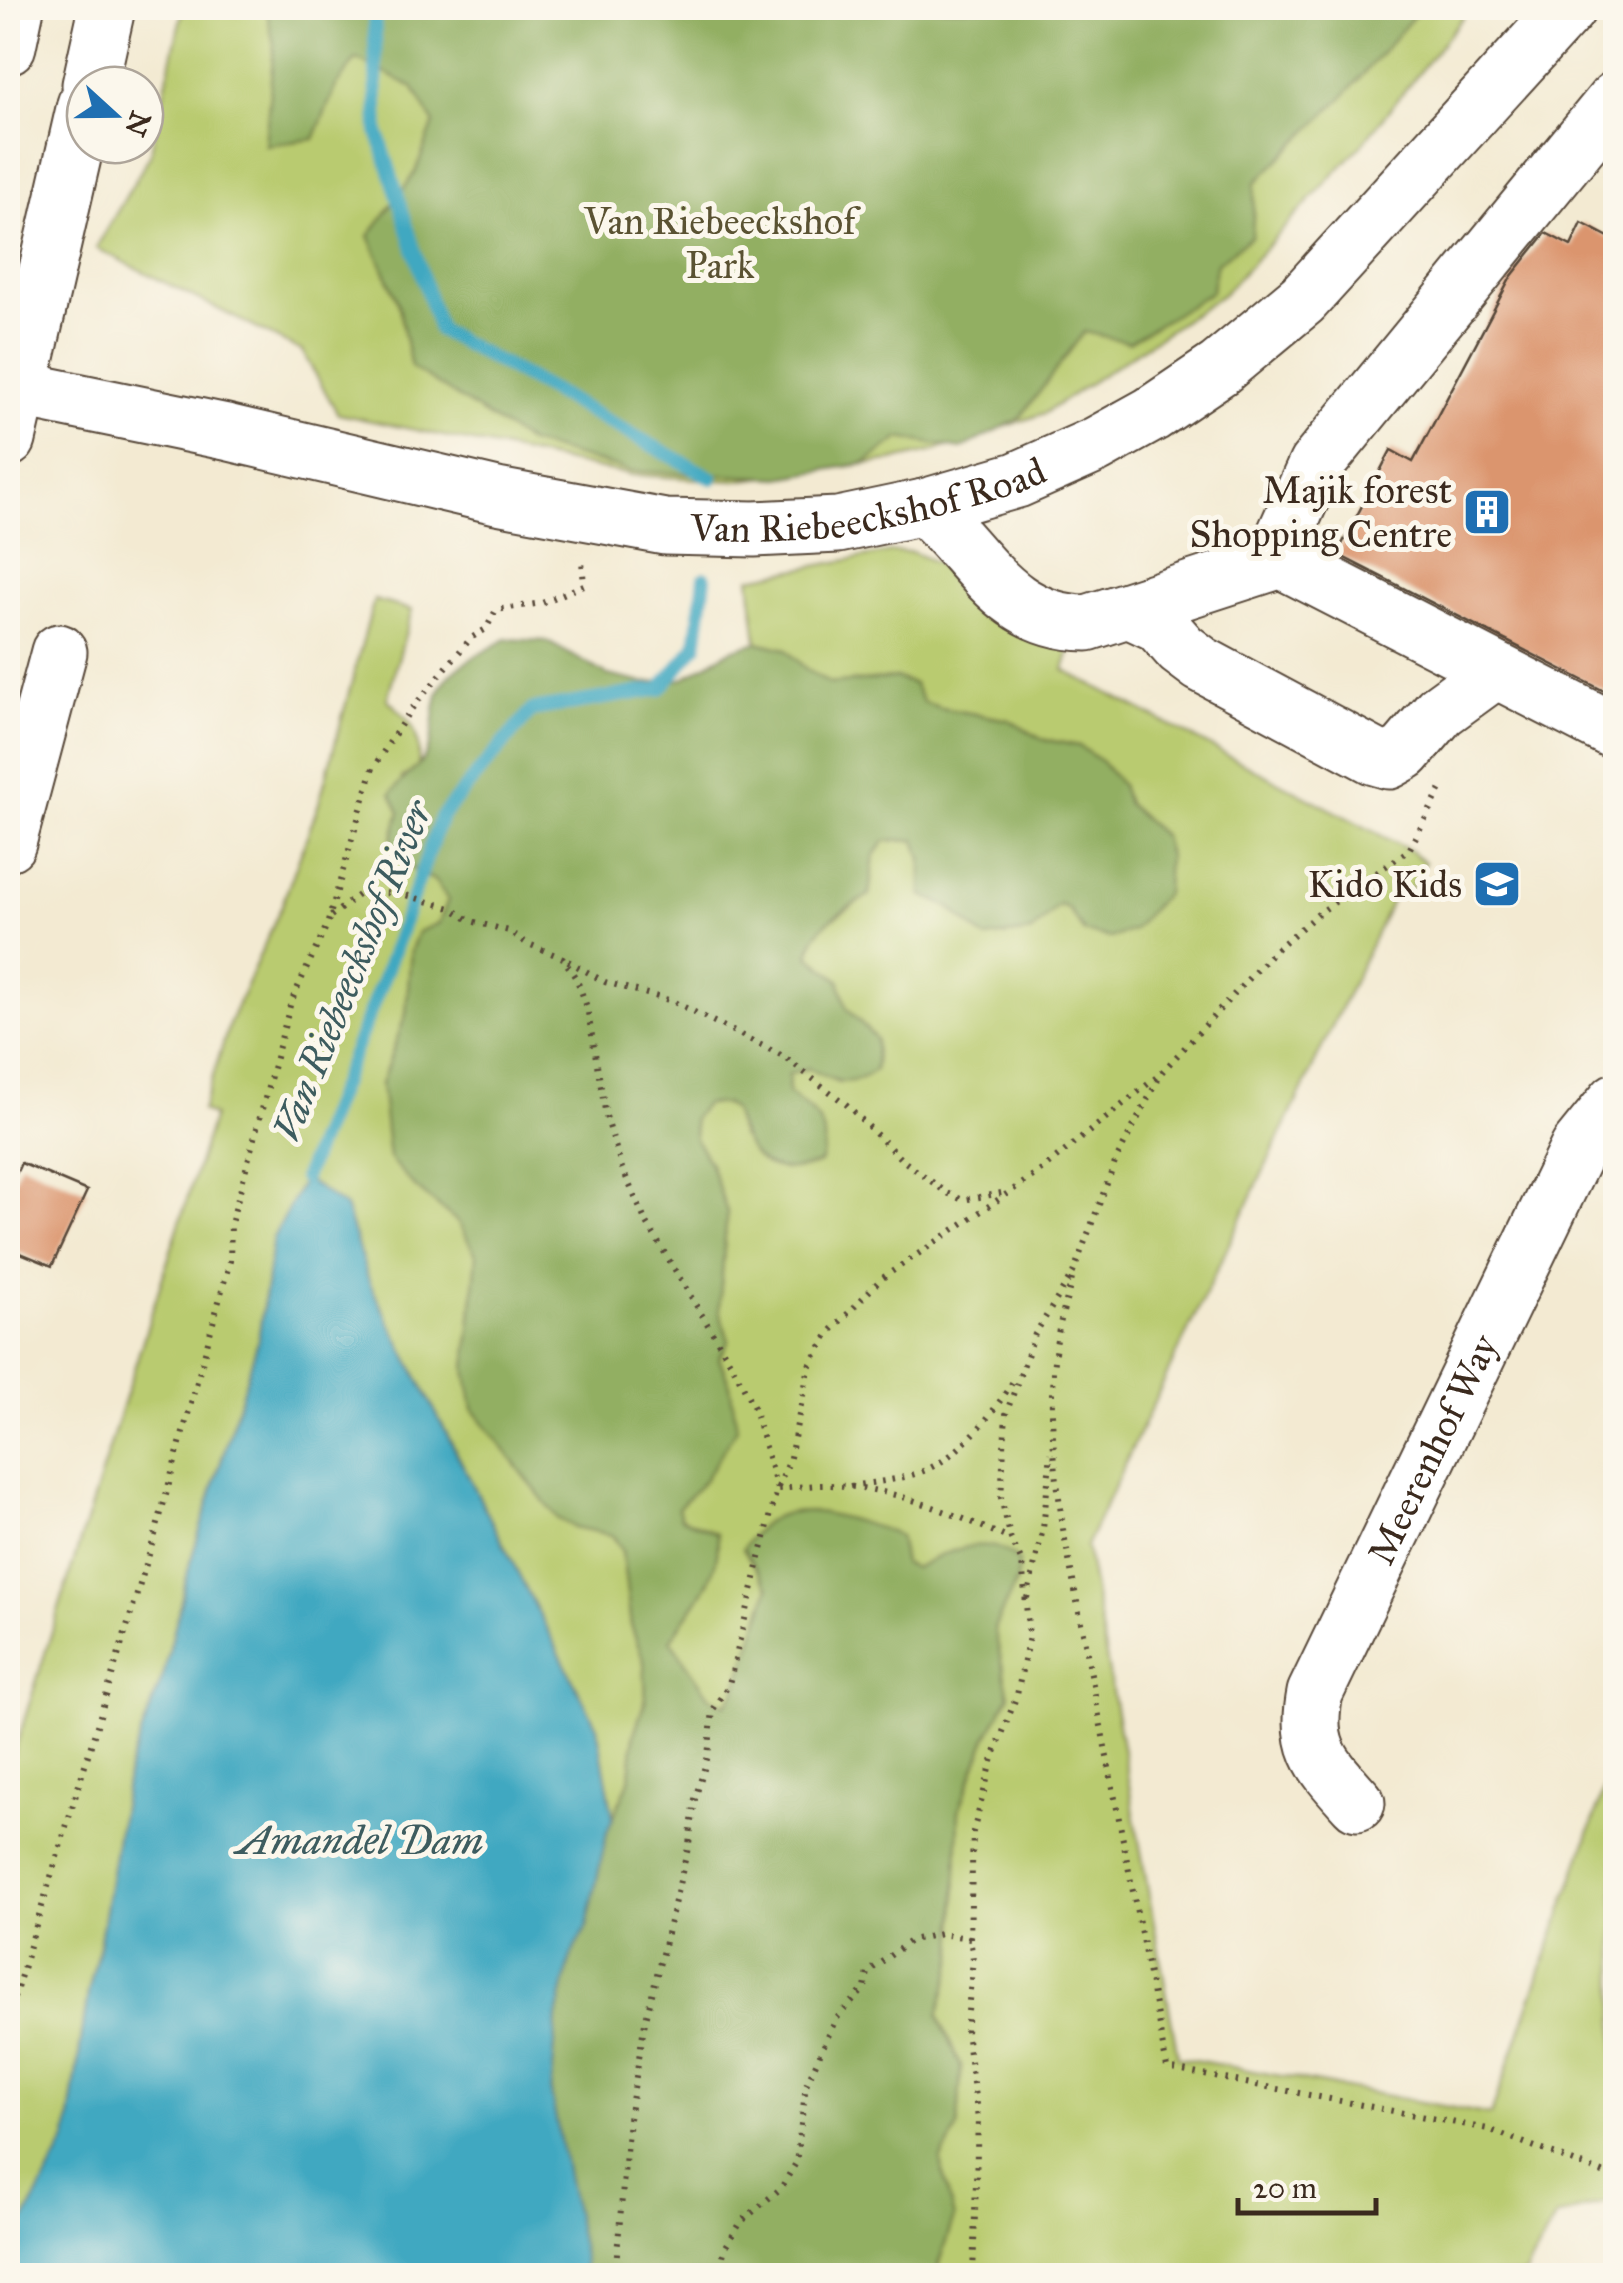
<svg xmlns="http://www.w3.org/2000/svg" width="1623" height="2283" font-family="'IM FELL Great Primer',serif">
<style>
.green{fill:#b9cb6f;stroke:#7a7a46;stroke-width:2.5}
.forest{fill:#92af62;stroke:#666c40;stroke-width:2.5}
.water{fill:#41a8c1;stroke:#3e6970;stroke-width:2.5}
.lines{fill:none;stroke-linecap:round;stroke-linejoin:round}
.stream{stroke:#41a8c1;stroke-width:14}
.building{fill:#db956e}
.minor-casing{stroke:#574739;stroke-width:59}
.path{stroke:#574739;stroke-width:6;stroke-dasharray:2.5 8;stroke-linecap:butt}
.minor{stroke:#fff;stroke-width:55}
.labels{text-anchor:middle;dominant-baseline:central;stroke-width:10;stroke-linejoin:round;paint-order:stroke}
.park-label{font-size:38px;fill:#5a5232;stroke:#fbf7ec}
.poi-label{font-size:38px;fill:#3b2a1e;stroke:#fbf7ec;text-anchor:end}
.street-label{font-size:38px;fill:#3b2a1e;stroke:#fbf7ec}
.water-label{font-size:40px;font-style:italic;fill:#3d5c5f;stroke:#fbf7ec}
</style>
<rect width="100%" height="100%" fill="#fbf7ec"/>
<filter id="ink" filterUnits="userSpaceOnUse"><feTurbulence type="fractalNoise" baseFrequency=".01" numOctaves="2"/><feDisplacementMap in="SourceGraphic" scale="20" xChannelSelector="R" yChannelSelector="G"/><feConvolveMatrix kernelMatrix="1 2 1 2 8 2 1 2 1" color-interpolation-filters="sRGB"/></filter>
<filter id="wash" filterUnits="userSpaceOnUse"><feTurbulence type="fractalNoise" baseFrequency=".0048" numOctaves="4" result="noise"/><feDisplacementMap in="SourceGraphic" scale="40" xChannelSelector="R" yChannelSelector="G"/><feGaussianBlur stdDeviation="2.25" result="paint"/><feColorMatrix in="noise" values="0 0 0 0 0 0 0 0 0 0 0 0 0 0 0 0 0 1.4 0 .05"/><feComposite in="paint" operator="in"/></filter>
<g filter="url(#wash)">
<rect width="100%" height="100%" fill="#f3ead2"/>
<g class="green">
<polygon points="183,8 1470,8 1362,144 1223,294 1045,413 934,451 890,461 735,481 630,475 338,414 302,351 96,248 150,155"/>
<polygon points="891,552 912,552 938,563 956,578 1071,647 1064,670 1409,850 1425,862 1409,891 1398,887 1086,1546 1178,2057 1491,2115 1615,1758 1615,2200 1556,2217 1524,2275 941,2275 938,2266 953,2218 940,2161 958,2127 961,2066 938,2016 954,1959 959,1810 987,1737 1009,1696 994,1628 1017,1580 949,1552 914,1568 904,1564 899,1536 769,1588 736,1691 725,1705 709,1696 670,1640 709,1581 717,1533 681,1518 678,1508 705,1479 730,1385 719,1358 729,1341 719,1310 727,1212 710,1164 695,1139 693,1118 705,1103 725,1104 733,1110 741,1137 812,1111 788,1093 789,1074 808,1068 840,1083 876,1039 847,1008 839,980 809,955 818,928 869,895 874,856 885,841 916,840 922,858 922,895 949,907 985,938 1031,932 1058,905 1068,908 1084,932 1163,836 1127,804 1121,785 1079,746 1042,739 1009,720 941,708 923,702 914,684 896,678 830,684 806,669 785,649 757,642 750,578"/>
<path d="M374 600 412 610 387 699C414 724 421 732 418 769L402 777 400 812 391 846 409 867 435 881 448 900 439 923 418 932 411 950 406 1014 381 1084 414 1186 458 1222 477 1256 466 1369 574 1527 612 1535 622 1551 631 1625 644 1661 646 1698 634 1734 630 1779 613 1817 597 1727 370 1284 345 1207 273 1238 258 1341 190 1563 164 1673 128 1770 99 1947 88 1993 67 2139 26 2218 14 2234 8 2257V1772L213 1116 202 1111 230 1022 282 905 319 803Z"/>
</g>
<g class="forest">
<polygon points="266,8 1421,8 1343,97 1255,183 1252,236 1217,263 1211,292 1129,342 1084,332 1020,418 961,449 900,438 865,463 780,478 630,471 529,443 411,367 398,302 369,236 415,173 434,123 413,87 356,59 336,86 314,139 265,145 274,45"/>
<path d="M506 639 546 641 608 675 644 683 682 679 731 650 757 642 785 649 806 669 830 684 896 678 914 684 923 702 941 708 1009 720 1042 739 1079 746 1102 762 1121 785 1127 804 1163 836 1168 856 1166 893 1133 930 1111 938 1084 932 1068 908 1059 905 1031 932 985 938 949 907 922 895V858L916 840 885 841 874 856 869 895C844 911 813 923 809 956L839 980 847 1008 876 1039 875 1070C847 1090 836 1081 808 1068L789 1074 788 1093C816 1114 833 1126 820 1163 767 1181 747 1160 733 1110L725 1104H705L693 1119 695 1139 710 1164 727 1212 719 1310 729 1341 719 1358 730 1385 737 1428 705 1479 678 1508 681 1518 717 1533C724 1573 690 1610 670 1640L709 1696 725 1705 736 1691 769 1588 743 1549C778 1487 835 1517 890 1531L899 1536 904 1564 914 1568C948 1552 988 1530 1019 1561L1017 1580 994 1628 1009 1696 987 1737 959 1810 954 1959 938 2016 961 2066 958 2127 940 2161 954 2218 938 2265 941 2275H583L584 2262 551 2095 557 2017 570 1959 587 1926 607 1832 630 1779 634 1734 646 1698 644 1661 631 1625 622 1551 613 1535 574 1527 557 1518 473 1409 466 1369 477 1256 458 1222 414 1186 389 1158 381 1084 406 1014 411 950 418 932 439 923 448 900 435 881 409 867 390 846 400 812 391 794C403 775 422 769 429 747 435 729 433 709 439 692 448 666 484 653 506 639Z"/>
</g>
<polygon class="water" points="304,1178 345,1207 370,1284 597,1727 613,1817 607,1832 587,1926 570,1959 557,2017 551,2094 584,2262 583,2275 8,2275 8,2257 14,2234 26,2218 67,2139 88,1993 99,1947 128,1770 164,1673 190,1563 258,1341 273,1238"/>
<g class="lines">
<g class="stream">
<polyline points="374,8 378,132 439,330 712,478"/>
<polyline points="304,1178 386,971 441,817 532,710 660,689 696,646 705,578"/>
</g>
</g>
<g id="blocks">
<g class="building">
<polygon points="1582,223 1616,241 1616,697 1337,554 1391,450 1413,462 1511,277 1546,233 1571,246"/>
<polygon points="21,1163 87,1191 52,1266 8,1248 8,1191"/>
</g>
</g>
</g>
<g filter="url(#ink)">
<use href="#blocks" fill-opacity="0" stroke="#574739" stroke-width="2.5"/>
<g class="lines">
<g class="minor-casing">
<g id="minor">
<polyline points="8,46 16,8"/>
<polyline points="90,85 107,8"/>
<path id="s1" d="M8 387 226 432 497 496 665 527 754 529 838 525 924 507 1017 480 1096 445 1152 414 1220 368 1303 299 1568 8"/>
<polyline points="8,439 85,105"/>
<path d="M924 507C979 555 1004 622 1087 623L1281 560 1616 732"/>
<polyline points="1281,560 1285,534 1316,465 1616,99"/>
<polyline points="1129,610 1159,624 1181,649 1201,664 1375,757 1389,761 1405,752 1440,711 1495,671"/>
<polyline points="8,843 59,652"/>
<path id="s2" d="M1357 1803C1322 1764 1304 1748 1315 1693L1578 1148 1616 1101"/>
</g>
</g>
<g class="path">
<polyline points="331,916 362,892 402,894 451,908 471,921 509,931 526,943 563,958 577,980 587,1007 606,1116 622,1168 645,1220 735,1370 754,1408 777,1489"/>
<polyline points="568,961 605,982 672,1001 783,1056 847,1105 901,1159 947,1193 963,1200 1007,1192"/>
<path d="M1072 1279C1067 1299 1060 1320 1057 1340 1046 1401 1055 1467 1063 1529L1167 2068 1488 2129 1616 2178"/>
<path d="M850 1486C875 1482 904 1480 928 1469 964 1452 995 1411 1015 1378"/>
<polyline points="778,1487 789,1462 809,1367 829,1333 881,1279 1039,1172 1158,1076"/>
<polyline points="1027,1598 1043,1529 1051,1453"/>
<polyline points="970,1938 973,1832 993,1758 1017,1695 1029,1636 1022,1562 1011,1539 1001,1498 1006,1414 1035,1334 1073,1273 1116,1160 1162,1072 1274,951 1318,914 1409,850 1442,787"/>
<polyline points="8,2018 155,1535 230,1261 231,1224 291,1002 327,925 373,768 409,712 471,638 486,629 496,610 542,603 584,585 582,561"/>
<path d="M615 2276 629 2119 644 2027 689 1844 695 1799 708 1756 713 1710 729 1684 777 1489C792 1488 808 1485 824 1485 888 1485 952 1513 1010 1539"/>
<polyline points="718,2276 725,2248 741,2222 781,2188 796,2163 806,2085 836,2019 865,1988 868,1972 911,1940 940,1934 970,1938 973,1959 966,2032 978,2119 973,2276"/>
</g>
<use href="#minor" class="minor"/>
</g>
</g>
<defs>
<g id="building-square" transform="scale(2.5)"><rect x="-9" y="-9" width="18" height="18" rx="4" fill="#1f6fb2" stroke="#fbf7ec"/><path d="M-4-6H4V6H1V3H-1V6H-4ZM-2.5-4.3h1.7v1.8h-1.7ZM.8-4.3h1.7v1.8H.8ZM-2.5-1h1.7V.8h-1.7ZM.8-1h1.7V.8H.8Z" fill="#fff"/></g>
<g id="school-square" transform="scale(2.5)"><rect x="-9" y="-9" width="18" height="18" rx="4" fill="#1f6fb2" stroke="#fbf7ec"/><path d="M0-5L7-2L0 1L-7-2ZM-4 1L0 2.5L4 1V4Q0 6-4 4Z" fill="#fff"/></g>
</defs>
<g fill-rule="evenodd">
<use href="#building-square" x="1487" y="512"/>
<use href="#school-square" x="1497" y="884"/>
</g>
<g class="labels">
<g class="park-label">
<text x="720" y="221">Van Riebeeckshof<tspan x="720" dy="44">Park</tspan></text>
</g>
<g class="poi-label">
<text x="1452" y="490">Majik forest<tspan x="1452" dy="44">Shopping Centre</tspan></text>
<text x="1462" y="884">Kido Kids</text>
</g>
<g class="street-label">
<text stroke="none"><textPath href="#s1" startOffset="878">Van Riebeeckshof Road</textPath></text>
<text stroke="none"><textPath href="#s2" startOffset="395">Meerenhof Way</textPath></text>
</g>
<g class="water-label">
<text transform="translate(352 971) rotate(-68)">Van Riebeeckshof River</text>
<text x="360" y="1840">Amandel Dam</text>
</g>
</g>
<rect width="1623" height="2283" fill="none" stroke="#fbf7ec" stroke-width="40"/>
<g transform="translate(115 115) rotate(111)"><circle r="48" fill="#fbf7ec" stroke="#aea59a" stroke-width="2.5"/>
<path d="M0-8L18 38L0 25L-18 38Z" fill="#1f6fb2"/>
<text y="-15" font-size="28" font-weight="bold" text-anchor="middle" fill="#3b2a1e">N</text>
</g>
<path d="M1238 2198v15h138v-15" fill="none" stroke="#3b2a1e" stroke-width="5"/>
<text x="1253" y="2198" font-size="30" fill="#3b2a1e" stroke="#fbf7ec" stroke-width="8" paint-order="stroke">20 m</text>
</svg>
